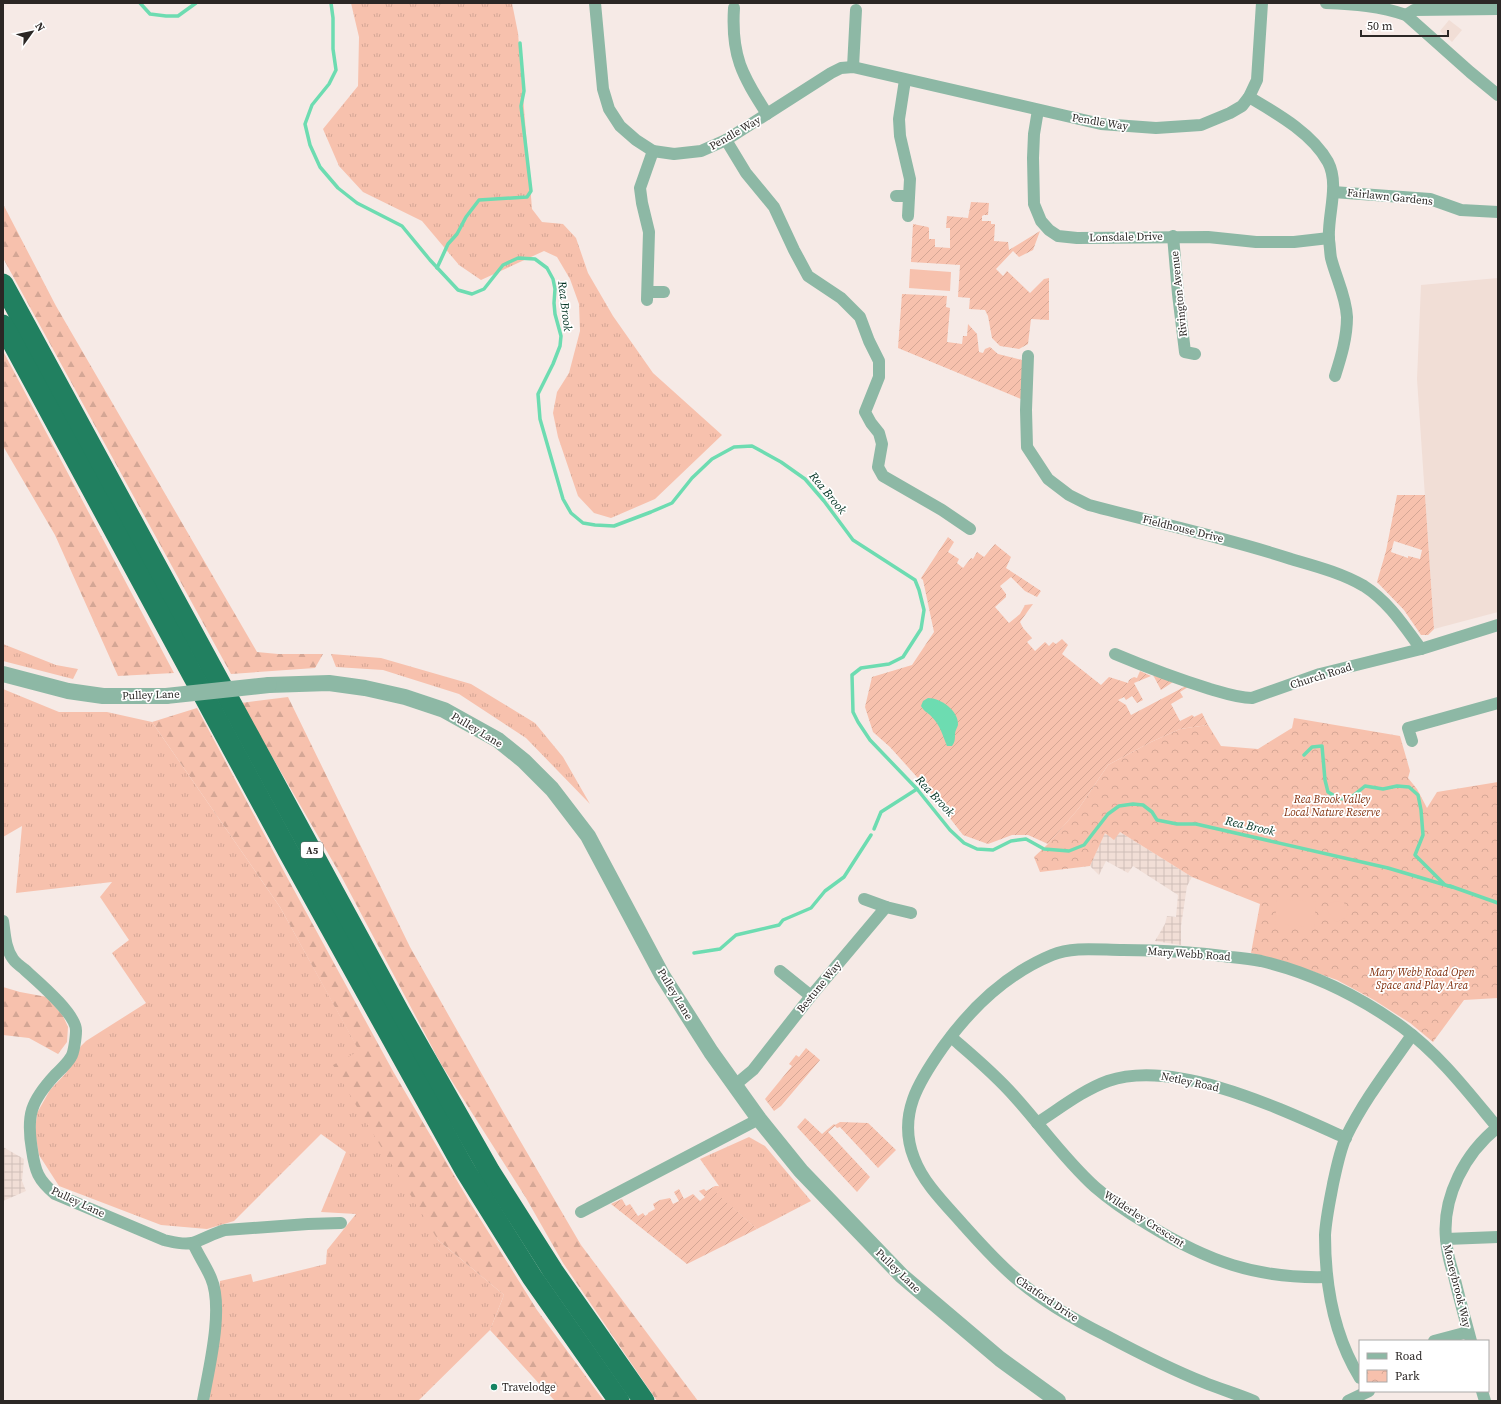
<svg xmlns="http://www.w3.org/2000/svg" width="1501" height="1404" font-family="'Source Serif 4',serif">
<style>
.built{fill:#f1ded6}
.industrial{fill:url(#industrial-grid)}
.grass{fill:url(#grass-tufts)}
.forest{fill:url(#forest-firs)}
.park{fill:url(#park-crowns)}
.garden{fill:url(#garden-furrows);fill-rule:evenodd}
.pitch{fill:#f7c1ad}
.water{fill:#6ddcb1}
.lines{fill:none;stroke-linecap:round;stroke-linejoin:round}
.stream{stroke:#6ddcb1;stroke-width:3.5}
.minor{stroke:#8db8a5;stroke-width:12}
.tertiary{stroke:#8db8a5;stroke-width:16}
.trunk{stroke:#218060;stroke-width:21}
.tertiary-bridge{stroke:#8db8a5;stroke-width:16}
.poi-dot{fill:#168462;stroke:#fff;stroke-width:1.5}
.labels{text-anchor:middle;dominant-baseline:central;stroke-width:3.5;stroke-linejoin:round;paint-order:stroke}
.shield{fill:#fff;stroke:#6b6866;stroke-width:1}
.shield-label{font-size:10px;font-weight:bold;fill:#2b2725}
.street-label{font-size:11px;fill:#2b2725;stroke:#fff}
.park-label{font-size:11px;font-style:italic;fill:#812f0c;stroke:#fff}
.poi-label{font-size:11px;fill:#2b2725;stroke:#fff;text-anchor:start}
.water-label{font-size:12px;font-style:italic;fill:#003222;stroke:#fff}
</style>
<defs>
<pattern id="industrial-grid" width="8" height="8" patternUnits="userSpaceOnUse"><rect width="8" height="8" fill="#f1ded6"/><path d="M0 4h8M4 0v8" fill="none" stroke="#cfbeb8"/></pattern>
<pattern id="grass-tufts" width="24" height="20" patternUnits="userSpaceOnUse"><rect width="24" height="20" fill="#f7c1ad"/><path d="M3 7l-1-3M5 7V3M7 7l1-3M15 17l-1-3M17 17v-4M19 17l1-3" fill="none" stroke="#d4a695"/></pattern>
<pattern id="forest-firs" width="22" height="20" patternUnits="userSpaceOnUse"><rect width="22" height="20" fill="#f7c1ad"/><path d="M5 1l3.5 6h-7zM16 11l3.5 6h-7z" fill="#d4a695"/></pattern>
<pattern id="park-crowns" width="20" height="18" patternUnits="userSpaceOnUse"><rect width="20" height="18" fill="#f7c1ad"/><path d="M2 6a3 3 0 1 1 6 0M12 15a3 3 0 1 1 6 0" fill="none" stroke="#d4a695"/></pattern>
<pattern id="garden-furrows" width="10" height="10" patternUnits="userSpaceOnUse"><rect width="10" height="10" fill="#f7c1ad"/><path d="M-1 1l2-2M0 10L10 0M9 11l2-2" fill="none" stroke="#d4a695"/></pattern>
</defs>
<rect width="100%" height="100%" fill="#f6eae6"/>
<g class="built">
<polygon points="1449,20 1462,30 1452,42 1440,31"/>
<polygon points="1498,278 1498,612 1434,629 1417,379 1421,285"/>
</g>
<g class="industrial">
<polygon points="1105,832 1120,832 1192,877 1187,886 1181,926 1181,945 1155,941 1165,924 1167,916 1176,917 1178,895 1133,866 1128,873 1106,861 1099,875 1090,866"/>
<polygon points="3,1147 24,1159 22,1181 26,1191 3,1201"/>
</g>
<g class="grass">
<polygon points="351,3 512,3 518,33 532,209 542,222 563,224 576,238 588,273 613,316 653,373 722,435 655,499 611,518 594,513 578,496 558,437 553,413 557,392 569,373 580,331 579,304 570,279 557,257 544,251 481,280 459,265 422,221 363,192 339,166 323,129 358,86 359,37"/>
<polygon points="3,644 56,665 78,669 73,679 3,661"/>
<polygon points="331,654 381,658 471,684 535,723 563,757 590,804 526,738 459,694 383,670 336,667"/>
<polygon points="3,689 59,712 107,712 152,722 280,907 360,1052 438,1240 504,1295 490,1330 418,1401 209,1401 218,1328 220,1281 251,1274 253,1282 326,1264 327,1250 356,1214 321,1212 346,1152 321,1134 234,1221 207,1229 161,1225 59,1186 39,1155 35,1132 37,1113 50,1090 66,1073 81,1046 86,1041 146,1003 112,953 129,940 100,897 112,882 16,893 22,826 3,837"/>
<polygon points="749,1137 765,1146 811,1201 757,1229 713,1191 719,1186 700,1159"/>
</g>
<g class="forest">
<polygon points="3,204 56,306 257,652 278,654 323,654 315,668 231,674 3,258"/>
<polygon points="3,351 174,673 118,676 55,535 3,446"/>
<polygon points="288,697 410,947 501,1108 581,1245 698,1401 657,1401 563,1263 526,1198 441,1064 340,874 241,703"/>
<polygon points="197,708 288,879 394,1073 469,1201 537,1310 604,1401 555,1401 490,1330 504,1295 438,1240 361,1114 333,1065 359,1051 280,907 152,722"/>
<polygon points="3,987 20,992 47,997 63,1016 68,1027 67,1042 58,1054 29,1038 3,1035"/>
</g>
<polygon class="park" points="1294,718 1400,736 1410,771 1408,778 1417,789 1427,808 1437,792 1498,782 1498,998 1464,1000 1433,1042 1410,1023 1374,1000 1337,980 1283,961 1251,953 1260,904 1192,877 1120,832 1114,840 1105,833 1090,866 1040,872 1034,857 1048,844 1079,808 1108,765 1151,742 1180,729 1208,725 1221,746 1258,749 1292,728"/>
<g class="garden">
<polygon points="971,202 989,203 988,215 984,215 982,216 982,221 991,221 991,224 995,224 994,241 1008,242 1009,250 1040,231 1033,250 1019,257 1013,251 996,269 1003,276 1007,271 1030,293 1044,279 1049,278 1049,320 1031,319 1028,344 1019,349 1000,346 992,338 988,316 985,310 969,309 970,298 958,297 960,265 911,262 913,224 928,227 929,228 929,239 935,239 935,247 950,248 950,228 946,228 947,216 968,218"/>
<polygon points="902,294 947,296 946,307 950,308 947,342 962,344 963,336 967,336 968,324 977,334 979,352 983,353 985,349 990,347 998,354 1022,360 1026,364 1021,399 898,348"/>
<path d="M1397 495H1425L1434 629 1428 635H1421L1404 610 1377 582 1386 551ZM1394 541 1422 550 1420 559 1408 556V558L1391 552Z"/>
<polygon points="948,537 954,542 948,552 959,559 957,563 963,568 971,558 973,559 977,552 984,557 995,544 1011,557 1006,568 1041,591 1037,597 1025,591 1011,577 1000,586 1006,594 1006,597 995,607 1009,623 1020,614 1025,605 1033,604 1020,622 1023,628 1032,638 1027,642 1035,651 1045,642 1049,646 1053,642 1056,644 1062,639 1068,645 1062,654 1101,685 1109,677 1128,683 1129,680 1134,677 1137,678 1140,671 1151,676 1134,683 1143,700 1137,703 1132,696 1126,700 1124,697 1118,700 1126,705 1131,715 1186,686 1188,687 1180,692 1183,697 1171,704 1180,721 1192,715 1194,717 1202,713 1208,725 1180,729 1151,742 1108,765 1079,808 1048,844 1028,835 1012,835 988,844 963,835 925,786 890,747 873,732 865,707 872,677 912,665 934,632 923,580 921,578"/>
<polygon points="1153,675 1173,682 1161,690"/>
<polygon points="806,1048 820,1060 781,1106 774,1111 765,1099 792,1066 789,1064 796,1055 799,1057"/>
<polygon points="805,1118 822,1134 834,1124 835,1125 840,1122 868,1123 896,1150 878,1168 840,1127 837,1128 835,1126 828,1132 870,1177 857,1192 797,1127"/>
<polygon points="715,1186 719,1186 714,1191 757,1229 687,1264 611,1204 622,1199 626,1206 630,1204 638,1216 643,1213 645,1216 648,1214 648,1213 655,1209 653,1204 660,1200 670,1198 673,1204 679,1201 674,1192 679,1189 684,1199 693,1194 700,1201 705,1197 699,1191 704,1189 706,1191"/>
</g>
<g class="pitch">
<polygon points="910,269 951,272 950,291 909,288"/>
<polygon points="1277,899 1316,902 1314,927 1275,924"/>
<polygon points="1337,901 1344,903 1349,911 1345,918 1336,922 1327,911 1330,903"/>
</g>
<path class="water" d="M928 698C941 698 959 711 958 725 957 728 955 731 955 734 955 739 955 742 952 746H947C943 736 940 725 932 717 928 712 925 713 921 706L923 701Z"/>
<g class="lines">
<g class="stream">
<polyline points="140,3 150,14 166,16 178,16 196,3"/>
<polyline points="331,3 333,18 333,49 336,70 329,84 312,105 305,124 310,145 320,167 338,188 357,203 402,226 430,260 458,290 472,294 484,289 503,265 518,258 535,259 547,268 553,279 555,289 554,303 555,314 561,336 560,346 553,364 538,394 540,419 563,499 571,513 583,523 595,525 614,526 651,512 672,503 692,478 712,459 734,447 752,446 781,462 805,479 824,501 853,540 915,580 919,590 924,610 921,629 903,657 889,664 861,668 852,675 853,712 858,722 870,740 917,789 950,830 964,843 977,849 993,850 1011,841 1026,839 1044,849 1069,851 1084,845 1108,814 1119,806 1133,804 1143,805 1152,812 1157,820 1177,824 1196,824 1388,868 1452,887"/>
<polyline points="437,268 448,244 457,234 466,217 479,200 527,197 531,191 521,106 524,91 520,43"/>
<path d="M1304 755 1312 747 1322 746 1325 780 1328 792C1348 805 1349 799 1365 786L1383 789 1397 786 1409 787 1418 795 1421 810 1423 835 1415 855 1444 884"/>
<polyline points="874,829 881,812 917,789"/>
<polyline points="1450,886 1498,903"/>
<polyline points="694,953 720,949 736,935 779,925 783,920 811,908 825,891 844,877 871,835"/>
</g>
<g class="minor">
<polyline points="595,3 603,89 609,109 620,126 636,140 653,151 674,154 701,151 726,140 831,73 841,68 853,67 1101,124 1156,128 1201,125 1230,113 1242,106 1249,97 1257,80 1262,3"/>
<path d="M1326 3C1354 4 1380 6 1406 15L1470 72 1498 95"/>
<path d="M734 8C731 56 742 75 767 114"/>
<polyline points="1406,15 1414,10 1498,9"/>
<polyline points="853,67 856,10"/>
<polyline points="905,80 899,119 900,136 910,179 908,216"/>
<path d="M1249 97C1276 113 1312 133 1328 162 1340 185 1327 216 1329 240 1330 246 1330 253 1331 258 1336 278 1346 296 1347 317 1347 338 1341 357 1335 376"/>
<polyline points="1038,110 1034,134 1033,158 1034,204 1041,221 1049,230 1058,236 1077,238 1208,237 1256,242 1294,242 1329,238"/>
<polyline points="726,140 746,173 774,207 794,250 808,276 841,298 860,317 869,341 879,361 879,377 865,412 871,423 879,433 882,444 878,467 883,476 942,510 970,529"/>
<polyline points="1333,192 1430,199 1461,210 1498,212"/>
<polyline points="896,196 909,196"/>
<polyline points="1173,236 1178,294 1185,352 1195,354"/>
<polyline points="648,292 664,292"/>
<polyline points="647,300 649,232 642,203 640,188 653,151"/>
<path d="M1028 356 1026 410 1027 447 1048 479 1069 495 1089 505C1156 523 1224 537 1291 559 1315 566 1342 573 1364 586 1389 602 1404 626 1421 649"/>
<path d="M1115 654C1146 667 1178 679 1210 689 1224 693 1237 698 1252 698L1320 674 1421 649 1498 625"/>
<polyline points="1412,741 1408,728 1498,703"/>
<polyline points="864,899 886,907"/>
<path d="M3 921C5 933 5 948 13 959 15 962 20 966 24 969 36 980 77 1014 76 1031 76 1036 74 1053 71 1057 67 1064 60 1070 55 1075 31 1101 26 1115 32 1150 35 1171 38 1180 55 1194L164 1240C173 1242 182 1245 192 1243 202 1240 214 1233 225 1230L308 1224 341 1223"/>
<polyline points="780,971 811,996"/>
<path d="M951 1037C973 1056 995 1074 1015 1097 1042 1127 1065 1160 1095 1187 1111 1201 1129 1213 1147 1224 1207 1261 1256 1279 1327 1277"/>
<polyline points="735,1085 753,1070 811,996 886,907 911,913"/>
<path d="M1037 1123C1059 1109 1083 1090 1108 1081 1176 1058 1283 1110 1346 1138"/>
<polyline points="581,1212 759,1119"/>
<polyline points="1446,1239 1498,1237"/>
<path d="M193 1243C198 1255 206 1266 211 1278 224 1308 209 1368 203 1401"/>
<polyline points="1434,1341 1468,1332"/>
<path d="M1471 1341C1465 1319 1459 1297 1454 1276 1450 1264 1447 1252 1446 1239 1442 1197 1465 1153 1498 1127"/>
<path d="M1360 1378C1334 1336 1325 1283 1325 1235 1326 1218 1330 1200 1333 1184 1336 1170 1340 1150 1346 1137 1364 1100 1389 1068 1412 1035"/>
<polyline points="1482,1391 1485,1401"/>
<path d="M1254 1401C1237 1394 1220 1389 1203 1382 1170 1369 1137 1352 1105 1335 1075 1320 1045 1303 1019 1281 997 1263 979 1242 960 1221 943 1202 923 1182 914 1158 897 1115 919 1081 943 1047 971 1008 1006 974 1052 955 1073 946 1100 950 1123 950 1159 950 1196 952 1231 957 1241 958 1251 959 1261 961 1312 973 1359 996 1402 1027 1439 1054 1468 1092 1497 1127"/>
<polyline points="1348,1401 1369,1391"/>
</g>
<g class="tertiary">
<polyline points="3,674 68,691 103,696 166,696"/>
<polyline points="269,685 329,683 365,688 405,697 444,710 498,740 524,761 552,789 588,836 662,975 711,1052 759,1119 801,1171 902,1276 1000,1359 1058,1401"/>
</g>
<g class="trunk">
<polyline points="3,284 399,1012 490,1172 553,1271 644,1401"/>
<polyline points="3,325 288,851 465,1170 532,1277 619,1401"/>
</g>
<polyline class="tertiary-bridge" points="166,696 269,685"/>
</g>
<circle class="poi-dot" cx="494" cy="1387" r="4"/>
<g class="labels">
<rect class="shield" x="301" y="842" width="22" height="16" rx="3"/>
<g class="shield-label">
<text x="312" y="850">A5</text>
</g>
<g class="street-label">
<text transform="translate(1100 122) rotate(9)">Pendle Way</text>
<text transform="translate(735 133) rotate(-30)">Pendle Way</text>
<text transform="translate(1390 197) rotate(6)">Fairlawn Gardens</text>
<text transform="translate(1126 237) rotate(-1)">Lonsdale Drive</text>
<text transform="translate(1179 294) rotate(-96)">Rivington Avenue</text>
<text transform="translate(1183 529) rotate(14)">Fieldhouse Drive</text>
<text transform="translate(1321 676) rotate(-17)">Church Road</text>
<text transform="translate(151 695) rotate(-2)">Pulley Lane</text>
<text transform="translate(477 730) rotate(31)">Pulley Lane</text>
<text transform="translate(1189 954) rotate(4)">Mary Webb Road</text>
<text transform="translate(819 987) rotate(-51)">Bestune Way</text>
<text transform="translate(675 994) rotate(59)">Pulley Lane</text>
<text transform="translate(1190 1082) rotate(12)">Netley Road</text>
<text transform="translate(78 1202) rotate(25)">Pulley Lane</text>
<text transform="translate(1144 1219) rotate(33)">Wilderley Crescent</text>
<text transform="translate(898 1271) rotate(44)">Pulley Lane</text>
<text transform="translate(1457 1286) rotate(76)">Moneybrook Way</text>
<text transform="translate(1047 1299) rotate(34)">Chatford Drive</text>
</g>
<g class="park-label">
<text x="1332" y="799">Rea Brook Valley<tspan x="1332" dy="13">Local Nature Reserve</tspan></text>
<text x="1422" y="972">Mary Webb Road Open<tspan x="1422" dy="13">Space and Play Area</tspan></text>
</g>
<g class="poi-label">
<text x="502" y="1387">Travelodge</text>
</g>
<g class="water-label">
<text transform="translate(565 306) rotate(83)">Rea Brook</text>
<text transform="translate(828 493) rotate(50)">Rea Brook</text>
<text transform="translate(935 796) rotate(47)">Rea Brook</text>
<text transform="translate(1250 826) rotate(13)">Rea Brook</text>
</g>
</g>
<rect width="1501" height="1404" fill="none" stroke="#2b2725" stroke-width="8"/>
<rect x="1359" y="1340" width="130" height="52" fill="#ffffff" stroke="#aaa9a8"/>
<rect x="1367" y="1353" width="20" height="6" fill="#8db8a5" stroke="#aaa9a8"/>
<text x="1395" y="1360" font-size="12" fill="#2b2725">Road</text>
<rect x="1367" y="1370" width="20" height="12" fill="url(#park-crowns)" stroke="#aaa9a8"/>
<text x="1395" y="1380" font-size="12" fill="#2b2725">Park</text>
<g transform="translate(32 32) rotate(57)" stroke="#ffffff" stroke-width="3" paint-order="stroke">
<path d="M0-3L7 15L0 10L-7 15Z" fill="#2b2725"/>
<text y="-6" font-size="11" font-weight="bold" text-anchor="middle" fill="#2b2725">N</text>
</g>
<path d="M1361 30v6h87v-6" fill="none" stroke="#2b2725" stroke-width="2"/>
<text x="1367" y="30" font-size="12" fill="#2b2725" stroke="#ffffff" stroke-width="3" paint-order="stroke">50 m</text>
</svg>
